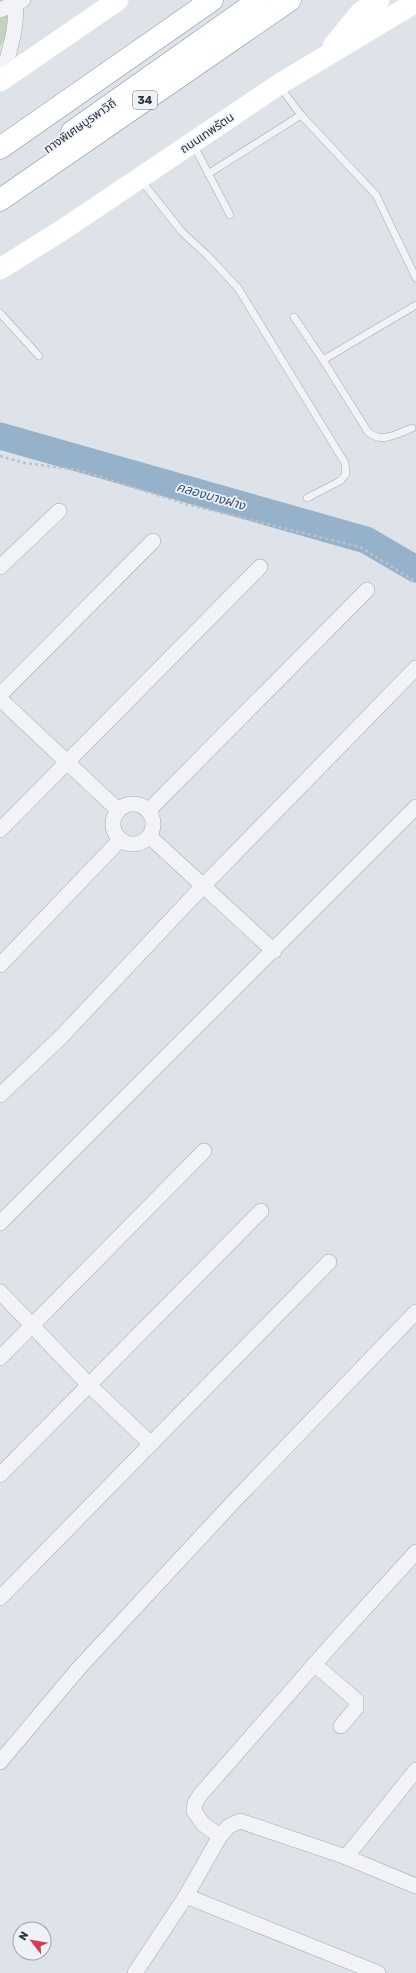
<svg xmlns="http://www.w3.org/2000/svg" width="416" height="1973" font-family="Rubik,'Noto Sans Thai',sans-serif">
<style>
.green{fill:#c4d3bf}
.lines{fill:none;stroke-linecap:round;stroke-linejoin:round}
.river{stroke:#96b2cb;stroke-width:27}
.lane-casing{stroke:#a3aab3;stroke-width:8}
.street-casing{stroke:#a3aab3;stroke-width:16}
.highway-casing{stroke:#8490a0;stroke-width:23}
.path{stroke:#bcc1c7;stroke-width:2.5;stroke-dasharray:3 3;stroke-linecap:butt}
.lane{stroke:#f1f3f7;stroke-width:7}
.street{stroke:#f1f3f7;stroke-width:15}
.secondary{stroke:#fff;stroke-width:21}
.highway{stroke:#fff;stroke-width:22}
.labels{text-anchor:middle;dominant-baseline:central;stroke-width:3.5;stroke-linejoin:round;paint-order:stroke}
.shield{fill:#eef1f6;stroke:#626b77;stroke-width:1}
.shield-label{font-size:11px;font-weight:bold;fill:#263140}
.street-label{font-size:12px;fill:#263140;stroke:#eef1f6}
.water-label{font-size:13px;font-style:italic;fill:#2e5177;stroke:#eef1f6}
</style>
<rect width="100%" height="100%" fill="#dee3e9"/>
<polygon class="green" points="0,0 2,0 16,18 0,47"/>
<g class="lines">
<polyline class="river" points="0,436 366,540 416,569"/>
<g class="lane-casing">
<g id="lane">
<polyline points="280,87 301,115 376,195 416,278"/>
<polyline points="193,144 230,215"/>
<polyline points="208,174 301,115"/>
<polyline points="140,179 182,232 207,255 238,288 345,463 346,474 340,481 307,498"/>
<polyline points="0,313 39,356"/>
<polyline points="294,317 323,360 416,305"/>
<path d="M323 360 368 432C382 444 396 434 412 428"/>
</g>
</g>
<g class="street-casing">
<g id="street">
<polyline points="0,10 23,0"/>
<path d="M1 81C7 56 20 25 14 0"/>
<polyline points="0,567 59,511"/>
<polyline points="0,695 153,541"/>
<polyline points="0,699 118,810"/>
<circle cx="133" cy="824" r="20"/>
<polyline points="148,811 367,590"/>
<polyline points="0,830 260,567"/>
<polyline points="149,836 274,951"/>
<polyline points="0,965 120,840"/>
<polyline points="0,1095 61,1037 203,886 416,668"/>
<polyline points="0,1223 416,807"/>
<polyline points="0,1292 89,1385 151,1444"/>
<polyline points="0,1358 204,1151"/>
<polyline points="0,1475 261,1211"/>
<polyline points="0,1598 329,1262"/>
<polyline points="314,1664 356,1700 356,1708 341,1726"/>
<polyline points="0,1762 79,1668 237,1498 416,1312"/>
<polyline points="220,1836 203,1824 194,1811 195,1803 200,1795 335,1641 416,1552"/>
<polyline points="346,1857 416,1770"/>
<polyline points="186,1896 378,1973"/>
<polyline points="135,1973 186,1896 220,1836 229,1826 240,1821 346,1857 416,1886"/>
</g>
</g>
<g class="highway-casing">
<g id="highway">
<polyline points="72,132 259,0"/>
<polyline points="0,148 212,0"/>
<polyline points="0,200 290,0"/>
</g>
</g>
<polyline class="path" points="0,456 25,463 78,470 186,504 360,547 416,582"/>
<use href="#lane" class="lane"/>
<use href="#street" class="street"/>
<g class="secondary">
<polyline points="333,46 361,12 379,0"/>
<polyline points="0,81 118,0"/>
<polyline points="0,269 61,231 278,85 416,2"/>
</g>
<use href="#highway" class="highway"/>
</g>
<g class="labels">
<rect class="shield" x="133" y="91" width="24" height="18" rx="3"/>
<g class="shield-label">
<text x="145" y="100">34</text>
</g>
<g class="street-label">
<text transform="translate(80 126) rotate(-35)">ทางพิเศษบูรพาวิถี</text>
<text transform="translate(207 133) rotate(-34)">ถนนเทพรัตน</text>
</g>
<g class="water-label">
<text transform="translate(211 496) rotate(16)">คลองบางฝาง</text>
</g>
</g>
<g transform="translate(32 1941) rotate(301)"><circle r="19" fill="#eef1f6" stroke="#9ea4ad"/>
<path d="M0-3L7 15L0 10L-7 15Z" fill="#d63a57"/>
<text y="-6" font-size="11" font-weight="bold" text-anchor="middle" fill="#263140">N</text>
</g>
</svg>
